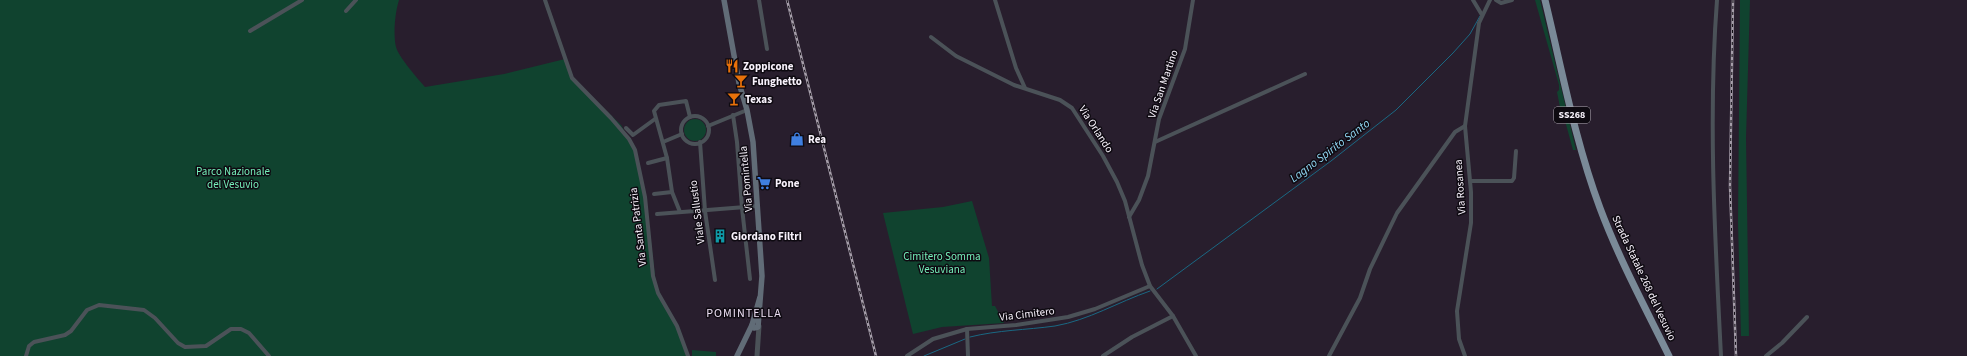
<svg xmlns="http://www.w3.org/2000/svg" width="1967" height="356" font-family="'Source Sans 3',sans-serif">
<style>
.green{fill:#10432f}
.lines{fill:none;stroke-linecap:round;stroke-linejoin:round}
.stream{stroke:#1a6883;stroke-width:1}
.minor{stroke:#4b5258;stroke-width:4}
.tertiary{stroke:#4b5258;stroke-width:5}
.secondary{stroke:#616c77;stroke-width:5.5}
.trunk{stroke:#7a8a98;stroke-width:7}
.rail-casing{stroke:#a69eaa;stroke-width:2.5}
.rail{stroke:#0e0a11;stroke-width:1;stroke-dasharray:3;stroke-linecap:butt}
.labels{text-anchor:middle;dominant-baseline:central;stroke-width:3;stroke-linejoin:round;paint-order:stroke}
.shield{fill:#0e0a11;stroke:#b2acb6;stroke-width:1}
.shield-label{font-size:10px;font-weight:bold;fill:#f8f2fc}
.poi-label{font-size:11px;font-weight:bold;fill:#f8f2fc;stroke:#0e0a11;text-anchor:start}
.street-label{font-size:11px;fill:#f8f2fc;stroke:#0e0a11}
.park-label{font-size:11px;fill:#75f0ba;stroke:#0e0a11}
.water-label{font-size:12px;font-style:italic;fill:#90d6f2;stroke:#0e0a11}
.neighbourhood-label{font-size:12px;letter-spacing:1px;fill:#ecdff3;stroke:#0e0a11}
</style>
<rect width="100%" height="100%" fill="#281e2d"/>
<g class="green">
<path d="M0 0H399C395 13 393 34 396 47 398 56 418 79 425 87L504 74 565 59 573 78 621 125 637 153 646 199 656 284 668 311 680 329 689 356H0Z"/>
<polygon points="1535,0 1540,0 1576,150 1573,150 1564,117 1562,117 1557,92 1559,90 1559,85"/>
<polygon points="1740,0 1750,0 1746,138 1749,336 1741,336 1738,222"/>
<circle cx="695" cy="130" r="11"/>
<polygon points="972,201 989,258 992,306 995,306 1004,323 942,327 913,334 883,213 943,207"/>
<polygon points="692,350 716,352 716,356 692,356"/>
</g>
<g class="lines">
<g class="stream">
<polyline points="1157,289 1331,161 1396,110 1453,53 1470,34 1480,16"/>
<path d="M970 337C998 330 1026 330 1055 326 1089 320 1118 302 1150 291"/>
<polyline points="924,356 965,339"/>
</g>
<g class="minor">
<polyline points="545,0 572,78 611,118 629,139 635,150 645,197 653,276 658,293 677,326 688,356"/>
<polyline points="759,0 767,49"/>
<polyline points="995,0 1016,68 1025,88"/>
<polyline points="1473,0 1482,15"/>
<polyline points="1496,0 1501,3 1512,0"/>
<path d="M1717 0C1708 118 1715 238 1721 356"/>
<polyline points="346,11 356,0"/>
<polyline points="250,31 302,0"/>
<polyline points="931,37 956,56 1014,85 1060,100 1072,108 1103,156 1117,182 1125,201 1142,265 1150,286 1173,316 1196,356"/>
<polyline points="733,115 737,142 742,208 750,279"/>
<circle cx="695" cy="130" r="14"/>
<polyline points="708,126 747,110"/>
<polyline points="626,128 633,135 655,119"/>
<polyline points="663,142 682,134"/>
<polyline points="700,142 705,211 715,280"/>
<polyline points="1155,142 1305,74"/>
<polyline points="648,163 667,158"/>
<polyline points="1470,181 1512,181 1514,178 1516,151"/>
<polyline points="654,194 672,192"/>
<polyline points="680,212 672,192 667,158 654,111 659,105 686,101 690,117"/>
<polyline points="657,214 758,206"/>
<polyline points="1129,217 1139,200 1148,176 1159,119 1185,49 1193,0"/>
<polyline points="967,329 968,356"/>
<polyline points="26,356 29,346 34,342 65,335 71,331 87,310 99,305 144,310 155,318 178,343 185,347 206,346 231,329 241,329 249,333 269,356"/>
<polyline points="907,356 933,339 967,329 1016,325 1068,317 1095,309 1150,286"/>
<polyline points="1103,356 1132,337 1173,316"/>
<polyline points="1329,356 1360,298 1370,269 1397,213 1455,132 1465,126"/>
<polyline points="1465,356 1459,339 1457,311 1471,223 1471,192 1465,126 1479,23 1490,0"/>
<polyline points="1766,356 1782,343 1807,317"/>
</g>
<polyline class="tertiary" points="757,356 759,326"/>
<g class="secondary">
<polyline points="724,0 739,83 747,110 753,142 762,276 758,327 754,328 752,325 760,297"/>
<polyline points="737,356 752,325"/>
</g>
<path class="trunk" d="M1545 0C1562 70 1575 141 1600 208 1619 259 1645 307 1669 356"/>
<g class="rail-casing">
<g id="rail">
<polyline points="787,0 876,356"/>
<polyline points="1733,0 1730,186 1736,356"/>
</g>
</g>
<use href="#rail" class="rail"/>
</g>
<defs>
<g id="restaurant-bare" transform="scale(1.08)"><path d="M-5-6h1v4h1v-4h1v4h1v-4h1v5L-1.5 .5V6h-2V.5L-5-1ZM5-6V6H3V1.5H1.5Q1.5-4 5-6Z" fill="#e8710a" stroke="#0e0a11" stroke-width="2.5" paint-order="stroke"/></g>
<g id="bar-bare" transform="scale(1.08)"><path d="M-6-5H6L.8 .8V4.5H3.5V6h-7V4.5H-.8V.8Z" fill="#e8710a" stroke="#0e0a11" stroke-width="2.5" paint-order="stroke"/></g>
<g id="shop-bare" transform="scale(1.08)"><path d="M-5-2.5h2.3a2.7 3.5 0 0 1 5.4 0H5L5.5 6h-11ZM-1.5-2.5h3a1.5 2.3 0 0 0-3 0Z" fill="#3f7fe0" stroke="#0e0a11" stroke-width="2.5" paint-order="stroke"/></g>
<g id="supermarket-bare" transform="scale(1.08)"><path d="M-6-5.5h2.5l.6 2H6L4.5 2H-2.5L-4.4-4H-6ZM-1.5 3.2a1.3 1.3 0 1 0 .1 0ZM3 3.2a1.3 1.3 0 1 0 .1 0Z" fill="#3f7fe0" stroke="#0e0a11" stroke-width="2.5" paint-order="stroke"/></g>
<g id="building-bare" transform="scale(1.08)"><path d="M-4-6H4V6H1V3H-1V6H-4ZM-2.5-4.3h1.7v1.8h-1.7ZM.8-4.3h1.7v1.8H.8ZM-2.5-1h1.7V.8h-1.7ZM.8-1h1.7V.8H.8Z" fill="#0f9aa8" stroke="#0e0a11" stroke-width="2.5" paint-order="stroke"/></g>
</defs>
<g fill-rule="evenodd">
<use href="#restaurant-bare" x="732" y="66"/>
<use href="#bar-bare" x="741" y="81"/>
<use href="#bar-bare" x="734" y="99"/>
<use href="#shop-bare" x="797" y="139"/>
<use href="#supermarket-bare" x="764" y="183"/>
<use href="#building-bare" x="720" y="236"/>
</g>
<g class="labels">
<rect class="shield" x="1554" y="107" width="36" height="16" rx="3"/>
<g class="shield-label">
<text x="1572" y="115">SS268</text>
</g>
<g class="poi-label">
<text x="743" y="66">Zoppicone</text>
<text x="752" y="81">Funghetto</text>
<text x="745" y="99">Texas</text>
<text x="808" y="139">Rea</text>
<text x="775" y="183">Pone</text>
<text x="731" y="236">Giordano Filtri</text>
</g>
<g class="street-label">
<text transform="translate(1163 84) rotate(-71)">Via San Martino</text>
<text transform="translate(1096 129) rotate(57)">Via Orlando</text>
<text transform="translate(746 179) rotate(-95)">Via Pomintella</text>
<text transform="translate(1460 187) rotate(-94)">Via Rosanea</text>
<text transform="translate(697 212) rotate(-97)">Viale Sallustio</text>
<text transform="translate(638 227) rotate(-97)">Via Santa Patrizia</text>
<text transform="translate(1644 278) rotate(65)">Strada Statale 268 del Vesuvio</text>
<text transform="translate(1027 314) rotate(-7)">Via Cimitero</text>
</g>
<g class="park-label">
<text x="233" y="171">Parco Nazionale<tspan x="233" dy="13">del Vesuvio</tspan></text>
<text x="942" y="256">Cimitero Somma<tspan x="942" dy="13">Vesuviana</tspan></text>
</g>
<g class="water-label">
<text transform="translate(1330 151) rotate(-37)">Lagno Spirito Santo</text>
</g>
<g class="neighbourhood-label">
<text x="744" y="313">POMINTELLA</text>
</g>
</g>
</svg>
